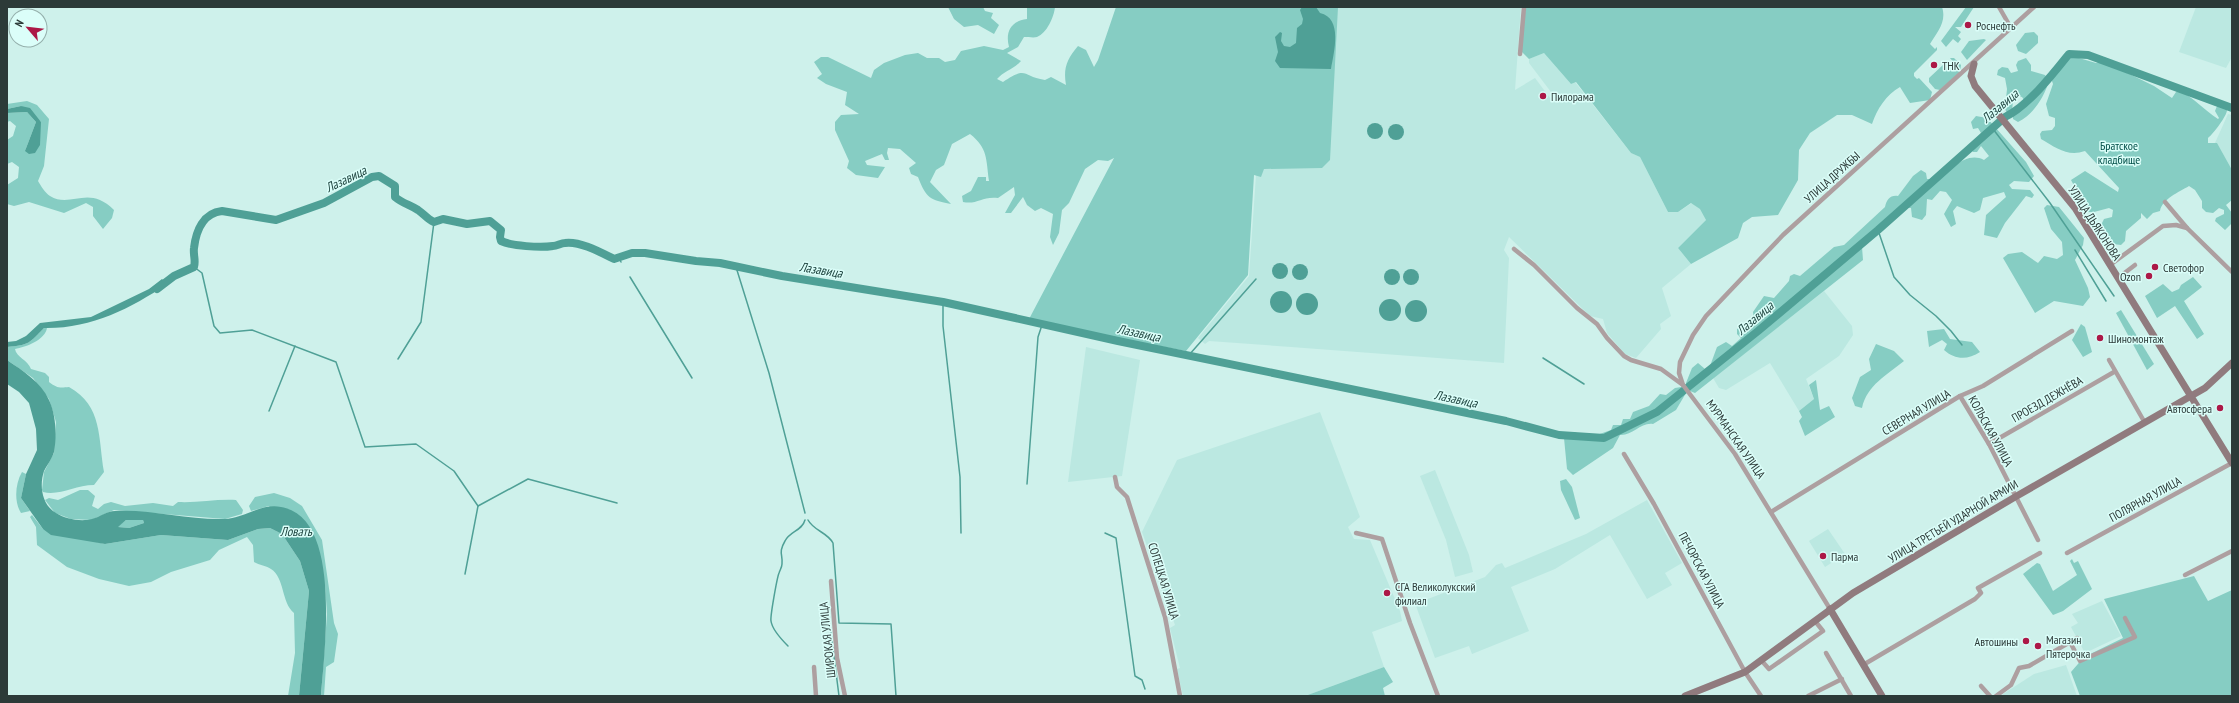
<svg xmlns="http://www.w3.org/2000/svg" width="2239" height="703" font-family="'PT Sans Narrow',sans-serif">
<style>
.built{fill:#bbe8e1}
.green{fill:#86cdc3}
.water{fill:#4fa096;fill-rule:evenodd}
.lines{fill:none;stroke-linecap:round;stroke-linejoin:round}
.stream{stroke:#4fa096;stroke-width:1.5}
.river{stroke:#4fa096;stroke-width:8}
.street{stroke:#ad9fa0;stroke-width:4.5}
.secondary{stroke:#907b7e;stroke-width:7}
.poi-dot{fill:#ac1847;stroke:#dbfef9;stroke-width:1.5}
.labels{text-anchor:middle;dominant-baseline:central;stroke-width:3;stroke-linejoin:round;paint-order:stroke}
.poi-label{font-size:12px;fill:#2c3a38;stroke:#dbfef9;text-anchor:start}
.park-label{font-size:12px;fill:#024f48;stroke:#dbfef9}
.street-label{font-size:12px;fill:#2c3a38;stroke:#dbfef9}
.water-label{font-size:13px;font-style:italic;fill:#1e443f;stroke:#dbfef9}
</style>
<rect width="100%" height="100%" fill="#cef1eb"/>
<g class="built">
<polygon points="1261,7 1521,7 1515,90 1535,78 1550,98 1554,96 1529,63 1529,59 1544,53 1571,84 1575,82 1631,153 1640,157 1668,212 1678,212 1692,203 1701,209 1706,220 1678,248 1691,264 1662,288 1671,316 1660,324 1661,329 1636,358 1625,354 1607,333 1603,319 1590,316 1509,237 1504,250 1509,258 1504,363 1291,347 1209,341 1205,344 1198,338 1249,276 1256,175"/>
<polygon points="2196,7 2232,7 2232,57 2226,68 2179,52"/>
<polygon points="2228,114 2232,115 2232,176 2210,154"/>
<polygon points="1824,291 1852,326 1853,335 1839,356 1806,379 1814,399 1799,411 1770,363 1726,390 1719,388 1713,378"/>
<polygon points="1086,347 1140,360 1122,476 1068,482"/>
<polygon points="1320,412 1360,517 1348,527 1354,539 1370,540 1400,611 1402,621 1372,632 1384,667 1305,696 1183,696 1177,669 1180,668 1170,628 1175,625 1142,532 1177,460"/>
<polygon points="1435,470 1469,555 1473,572 1455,577 1446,540 1420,476"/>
<polygon points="1647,500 1682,563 1665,573 1672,585 1647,599 1610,535 1555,569 1511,587 1529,631 1472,654 1469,646 1435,658 1416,606 1420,602 1485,577 1496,565 1502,563 1505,568 1586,534"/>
<polygon points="1828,529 1845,554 1825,567 1809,541"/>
<polygon points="2102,601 2121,636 2085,653 2071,627 2078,623 2072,614"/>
<polygon points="2066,665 2077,696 2000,696 2034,674"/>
</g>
<g class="green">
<polygon points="948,7 983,7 985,11 993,13 991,18 999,25 994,34 978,25 964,27 954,19"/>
<path d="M1027 7H1055C1054 17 1047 33 1037 37 1034 38 1028 37 1024 37L1018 47 1007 53 1021 61C1014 69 1004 71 997 79L1003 82C1028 65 1022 77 1045 80L1051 77 1066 85C1063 68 1067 59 1078 46L1086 50 1094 67 1098 60 1116 7H1338L1330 160 1322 168 1264 169 1261 177 1254 175 1248 275 1186 351 1028 321 1114 158 1108 161 1098 160 1085 169 1069 203 1062 210 1059 233 1053 245 1050 237 1053 214 1041 208 1035 211 1027 205 1023 197 1011 213H1005L1015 195 1014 187 998 198C982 196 977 205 963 202L962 196 971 191 978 177H986V181H989C986 159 988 148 970 134L952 144 944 165 936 170 930 182 951 204C930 200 926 198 918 177L911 174 909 168 916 163 900 149 888 148 887 153 889 160H885L882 154 865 161 867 165 885 167 878 178 856 175 847 168 849 161 835 130V122L841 115 859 114 845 105 847 92 826 84 817 78 822 74 814 62 821 57H828L871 78 874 70 884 63 905 55 918 53 927 58H939L945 62 955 60 961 51 984 46 1003 50 1009 47C1005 32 1011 21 1027 19Z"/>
<path d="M1525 7H1942C1947 22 1937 32 1930 44L1935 49 1937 47V50L1914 73V76L1917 79 1919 78 1932 92 1930 100 1910 103 1900 87C1886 95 1877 109 1872 124L1852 115H1837L1810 133 1799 150 1798 180 1778 215 1752 217 1743 223 1738 238 1691 264 1678 248 1706 220 1700 209 1691 203 1678 212H1668L1640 157 1631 153 1576 82 1571 84 1544 53 1529 59 1521 51Z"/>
<polygon points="1966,7 1974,7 1961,27 1955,27 1961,32 1958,36 1961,39 1958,43 1953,39 1946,47 1941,41"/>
<polygon points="2034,32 2038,36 2038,43 2026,54 2018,51 2016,45 2025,33"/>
<polygon points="1984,39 1986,40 1967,60 1961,52 1969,41"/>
<path d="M2072 56 2096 63 2103 61 2154 86 2172 98 2176 92 2180 91C2194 98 2204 110 2218 119L2219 118 2215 111 2217 106H2222L2227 110C2227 116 2213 134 2208 138V143H2217L2232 170V200L2226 205 2232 213V223L2225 230 2215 221 2216 218 2224 214V210L2219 208 2213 213 2206 212 2202 208V201L2195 190 2189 186C2179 192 2162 199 2160 211L2153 213 2147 219 2141 213V218L2126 231 2125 241 2121 245 2113 244 2101 225 2104 219 2112 217 2113 210 2109 208 2094 212H2088L2071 180 2085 171 2118 192 2119 188 2085 151C2068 157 2056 148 2041 139L2040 134 2042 131 2052 130 2055 126V118L2049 116 2046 104 2053 84 2051 78Z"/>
<polygon points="1950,58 1954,58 1961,65 1960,72 1940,90 1935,89 1929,82 1929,78 1944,64 1948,68 1954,63"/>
<path d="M2026 58 2031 65V71L2045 75 2049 81C2044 97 2034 114 2018 122L2013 119V115L2026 103 2022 97 2018 96 2013 100 2012 112 2007 113 2005 109 2007 89 2005 78 1997 75 1998 70 2002 67 2008 68 2011 73 2018 71 2016 65 2018 61Z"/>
<path d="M27 101 37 105 49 119 44 166 38 181C41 186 45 193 50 196 71 209 88 184 114 210L112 218 103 229 93 216V207L86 203 64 213 29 202 14 206 7 204V185L18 178 19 167 12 162 7 164V140L13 136 16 126 10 121 7 122V113L27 112 36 122 25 151 41 122 21 106 7 109V104Z"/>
<path d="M1976 116 1987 118 2026 162 2034 176 2029 182 2014 181 2009 185 2012 189 2030 190 2034 195 2032 198 2026 196 2005 223 1997 238 1984 235 1986 215 2006 197 2004 192 1983 198 1980 210 1974 213 1957 206 1953 211 1956 224 1951 227 1944 214 1952 200 1946 192 1940 191 1932 200 1927 199 1926 215 1922 220 1912 217 1911 208H1905L1862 247 1863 260 1695 393 1690 391 1686 383 1692 368 1698 363 1705 369 1710 366 1717 347 1726 342 1732 346 1741 338 1737 334V329L1741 327 1744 331 1754 320 1753 312 1764 296 1774 298 1789 281 1790 276 1794 274 1800 276 1834 247 1844 245 1885 207C1887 199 1890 195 1898 196L1913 176 1921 170 1926 173 1927 179H1939C1951 169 1967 151 1984 160L1989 156 1981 146 1977 152H1973L1969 147 1981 133 1978 128 1973 129 1971 122Z"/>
<polygon points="2047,205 2059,207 2084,238 2083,245 2075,260 2088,288 2090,297 2083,306 2054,301 2035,313 2003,258 2008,254 2022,252 2038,263 2044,256 2057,259 2063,255 2062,242 2051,229 2044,208"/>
<polygon points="2193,277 2202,287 2184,301 2204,334 2197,339 2175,306 2157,318 2145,296 2163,284 2172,292 2179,289 2181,285"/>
<polygon points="2121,310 2154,364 2147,370 2116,313"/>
<polygon points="2081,324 2085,327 2092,352 2083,357 2072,340"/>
<path d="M44 328H47C45 340 26 347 15 349 16 357 28 360 31 369L45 373 49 377V382C57 388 59 388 69 387 103 406 98 438 104 472L94 485C75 485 60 496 43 492L42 490 44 472 54 453 56 422 49 399 33 378 7 360V347C30 345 29 343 44 328Z"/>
<path d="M1944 329 1950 339 1972 342 1980 352C1968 360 1955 360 1944 350L1947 344 1942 340 1929 347 1927 331Z"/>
<path d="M1876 344 1894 351 1904 361C1887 375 1867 385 1862 408L1855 406 1852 398 1860 377 1871 370 1869 359Z"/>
<polygon points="1816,380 1820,410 1829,406 1835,417 1805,436 1799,421 1802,417 1799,411 1814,399 1809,385"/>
<path d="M1681 387 1686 393 1676 410 1653 424C1641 422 1632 436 1620 435L1613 448 1573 475 1567 469 1564 438 1567 433 1575 432 1584 437 1594 436 1611 430 1613 425H1621L1623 419H1630L1633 412 1649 406 1660 394 1666 395 1675 388Z"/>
<path d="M22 472 26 474 21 498 30 511 21 513C14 502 15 484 22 472Z"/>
<polygon points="1566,479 1572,487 1580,518 1575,520 1561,490 1560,481"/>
<path d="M80 490H88L95 496 92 506 98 509 104 504 111 502 125 506 153 503 173 506 178 502C197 503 216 499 236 500L243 510 242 514 225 519 114 510 91 520 71 519 55 513 45 500 49 498 58 500Z"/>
<polygon points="274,493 290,498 302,506 322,540 334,623 338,634 334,662 326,667 324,696 321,696 327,614 325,585 269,506 251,511 249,506 255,497"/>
<path d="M32 515 43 529 105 544 161 535 228 540 258 529 270 528 282 534 300 561 309 591 299 696H288L295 653 294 613C281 602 285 578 271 569 267 566 259 565 254 562L253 545 247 537 219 550 210 560 171 572 151 582 129 586 99 579 67 567 37 545 36 527 30 517Z"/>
<polygon points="126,520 143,520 144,523 129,528 117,527"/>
<polygon points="2072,559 2074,563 2078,561 2092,589 2063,611 2053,615 2023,574 2037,563 2040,564 2053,591 2077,575 2070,561"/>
<polygon points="2194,576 2208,601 2232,590 2232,696 2080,696 2071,672 2084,657 2123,638 2104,599"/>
<polygon points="1384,667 1393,682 1383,688 1385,696 1305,696"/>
</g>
<g class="water">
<path d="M1302 7H1316L1320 13C1343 18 1334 52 1331 69L1280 68 1275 61 1278 52 1275 37 1280 32 1282 33 1281 41 1284 46 1290 47 1296 43 1297 28 1302 24 1303 19 1300 10Z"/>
<polygon points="21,106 30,108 41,122 40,145 35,153 29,154 25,151 36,122 27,112 7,113 7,109"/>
<circle cx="1375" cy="131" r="8"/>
<circle cx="1396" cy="132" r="8"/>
<circle cx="1280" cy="271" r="8"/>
<circle cx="1300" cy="272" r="8"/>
<circle cx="1392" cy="277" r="8"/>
<circle cx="1411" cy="277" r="8"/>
<path d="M162 279 167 284C130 309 90 329 44 328 29 343 30 345 7 347V342L16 341 26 336 40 323 91 317 149 289Z"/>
<circle cx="1281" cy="302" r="11"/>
<circle cx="1307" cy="304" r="11"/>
<circle cx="1390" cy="310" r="11"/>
<circle cx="1416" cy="311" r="11"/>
<path d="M7 360C23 371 41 382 49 400 56 415 57 436 54 452 52 459 47 465 44 471 39 486 42 505 56 513 65 519 81 522 92 519 100 517 107 511 115 511 151 509 188 520 224 519 244 519 260 503 281 507 343 517 324 652 321 696H299L309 591 300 561 282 534 270 528 258 529 228 540 161 535 105 544 51 535 43 529 21 498 26 474 37 450 36 429 29 403 19 392 7 384ZM126 520H143L144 523 129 528 118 527Z"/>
</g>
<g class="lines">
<g class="stream">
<polyline points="1993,129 2050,203 2114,296"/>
<polyline points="1878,230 1894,277 1910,295 1936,316 1951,331 1962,345"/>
<polyline points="2075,250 2106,301"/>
<polyline points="619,258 621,262"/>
<polyline points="194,267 202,273 214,326 220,333 252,330 336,362 365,447 416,444 454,471 478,506 528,479 617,503"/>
<polyline points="736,267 769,373 805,513"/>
<polyline points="630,277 692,378"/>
<polyline points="943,302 943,326 960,477 961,533"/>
<polyline points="1189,355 1256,279"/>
<polyline points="1543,358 1584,384"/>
<polyline points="398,359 421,322 434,222"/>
<polyline points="269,411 295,346"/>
<polyline points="1027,484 1038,337 1042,325"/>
<path d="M808 520C814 531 827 532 833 543L839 623 891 624 896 696"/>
<polyline points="1105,533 1116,538 1135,676 1142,680 1145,689"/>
<polyline points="465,574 478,506"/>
<polyline points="831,633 839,696"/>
<path d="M788 646C783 641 772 629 771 621 770 617 777 578 779 573 780 570 782 567 782 564 783 554 778 553 785 541 790 531 802 531 805 520"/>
</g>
<path class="river" d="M157 289 174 276 194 267C196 260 193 255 194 248 196 231 203 213 222 211L276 220 324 203 372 177 379 176 395 186V197C402 203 410 205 418 210 424 214 427 219 434 222L443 219 467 224 490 221 501 230 500 237 501 241C512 246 540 248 553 246 557 246 561 243 565 243 580 241 600 252 614 259L632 253H645L696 261 720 263 782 276 943 302 1118 341 1506 421 1559 435 1604 438 1657 412 1758 331 1878 230 2005 117C2028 106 2053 74 2069 54L2088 55 2232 108"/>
<g class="street">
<polyline points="1999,7 2011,28"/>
<polyline points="1520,54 1524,7"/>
<polyline points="2165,202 2187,228 2232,272"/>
<polyline points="1514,249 1534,265 1577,308 1597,324 1607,338 1624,356 1631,360 1661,369 1683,385 1735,454 1830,609"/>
<polyline points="2110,265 2163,226 2176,225 2187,228"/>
<polyline points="2118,278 2135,265"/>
<polyline points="2109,360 2145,423"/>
<polyline points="1683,385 1679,373 1680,362 1693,335 1706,316 1783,235 2034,7"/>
<polyline points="1960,396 1989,444 2038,540"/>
<polyline points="1989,444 2114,372"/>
<polyline points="1624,454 1654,504 1745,672 1761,696"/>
<polyline points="1115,477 1117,487 1127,497 1165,617 1180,696"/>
<polyline points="1771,512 1960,396 1983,386 2072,331"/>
<polyline points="1356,533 1382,539 1410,623 1438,696"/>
<polyline points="2067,553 2232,463"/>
<polyline points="2185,575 2232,551"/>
<polyline points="831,581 837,658 845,696"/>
<polyline points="2070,642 2080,661 2135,637 2125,618"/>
<polyline points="1826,653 1851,696"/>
<polyline points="1761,660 1769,669 1823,631 1815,621"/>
<polyline points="1863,665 1975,599 1981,593 1978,588 2040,553"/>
<polyline points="814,667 816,696"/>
<polyline points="1981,686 1990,696"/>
<polyline points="1808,696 1842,679"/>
<polyline points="1996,696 2011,685 2019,668 2029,666 2077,638"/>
</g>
<g class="secondary">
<polyline points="1974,64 1971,76 1975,86 2075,208 2232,463"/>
<polyline points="1830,609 1882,696"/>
<polyline points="1685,696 1745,672 1853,593 2015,497 2191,396 2205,388 2232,363"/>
</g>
</g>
<g class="poi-dot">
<circle cx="1968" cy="25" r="4"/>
<circle cx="1934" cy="65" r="4"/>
<circle cx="1543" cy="96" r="4"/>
<circle cx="2155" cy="267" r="4"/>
<circle cx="2149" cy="276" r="4"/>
<circle cx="2100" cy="338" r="4"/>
<circle cx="2220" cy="408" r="4"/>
<circle cx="1823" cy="556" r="4"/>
<circle cx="1387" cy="593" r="4"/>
<circle cx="2026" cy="641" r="4"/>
<circle cx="2038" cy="646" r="4"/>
</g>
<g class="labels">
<g class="poi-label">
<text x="1976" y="25">Роснефть</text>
<text x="1942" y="65">ТНК</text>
<text x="1551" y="96">Пилорама</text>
<text x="2163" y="267">Светофор</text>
<text x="2141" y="276" text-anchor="end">Ozon</text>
<text x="2108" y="338">Шиномонтаж</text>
<text x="2212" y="408" text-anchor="end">Автосфера</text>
<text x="1831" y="556">Парма</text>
<text x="1395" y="586">СГА Великолукский<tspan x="1395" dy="14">филиал</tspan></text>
<text x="2046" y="639">Магазин<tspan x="2046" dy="14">Пятерочка</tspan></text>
<text x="2018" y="641" text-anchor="end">Автошины</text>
</g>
<g class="park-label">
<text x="2119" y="145">Братское<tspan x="2119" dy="14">кладбище</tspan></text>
</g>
<g class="street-label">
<text transform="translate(1832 177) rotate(-42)">УЛИЦА ДРУЖБЫ</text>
<text transform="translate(2095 223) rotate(57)">УЛИЦА ДЬЯКОНОВА</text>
<text transform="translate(2047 399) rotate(-30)">ПРОЕЗД ДЕЖНЁВА</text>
<text transform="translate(1916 412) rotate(-31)">СЕВЕРНАЯ УЛИЦА</text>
<text transform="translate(1991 431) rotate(61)">КОЛЬСКАЯ УЛИЦА</text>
<text transform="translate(1736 439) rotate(55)">МУРМАНСКАЯ УЛИЦА</text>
<text transform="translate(2145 499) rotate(-29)">ПОЛЯРНАЯ УЛИЦА</text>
<text transform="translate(1953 521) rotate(-31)">УЛИЦА ТРЕТЬЕЙ УДАРНОЙ АРМИИ</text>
<text transform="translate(1702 570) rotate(62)">ПЕЧОРСКАЯ УЛИЦА</text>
<text transform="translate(1164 581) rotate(73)">СОПЕЦКАЯ УЛИЦА</text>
<text transform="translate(827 640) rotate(-96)">ШИРОКАЯ УЛИЦА</text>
</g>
<g class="water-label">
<text transform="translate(2000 106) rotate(-40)">Лазавица</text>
<text transform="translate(346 179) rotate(-26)">Лазавица</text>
<text transform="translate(821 270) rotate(9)">Лазавица</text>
<text transform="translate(1755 318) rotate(-40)">Лазавица</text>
<text transform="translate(1139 333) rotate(12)">Лазавица</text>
<text transform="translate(1456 399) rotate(12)">Лазавица</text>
<text x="296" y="531">Ловать</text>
</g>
</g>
<rect width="2239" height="703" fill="none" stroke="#2c3a38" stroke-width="16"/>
<g transform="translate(28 28) rotate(298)"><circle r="19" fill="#dbfef9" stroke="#95b0ac"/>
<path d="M0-3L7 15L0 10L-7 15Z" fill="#ac1847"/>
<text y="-6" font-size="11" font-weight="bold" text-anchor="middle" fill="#2c3a38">N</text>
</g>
</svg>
